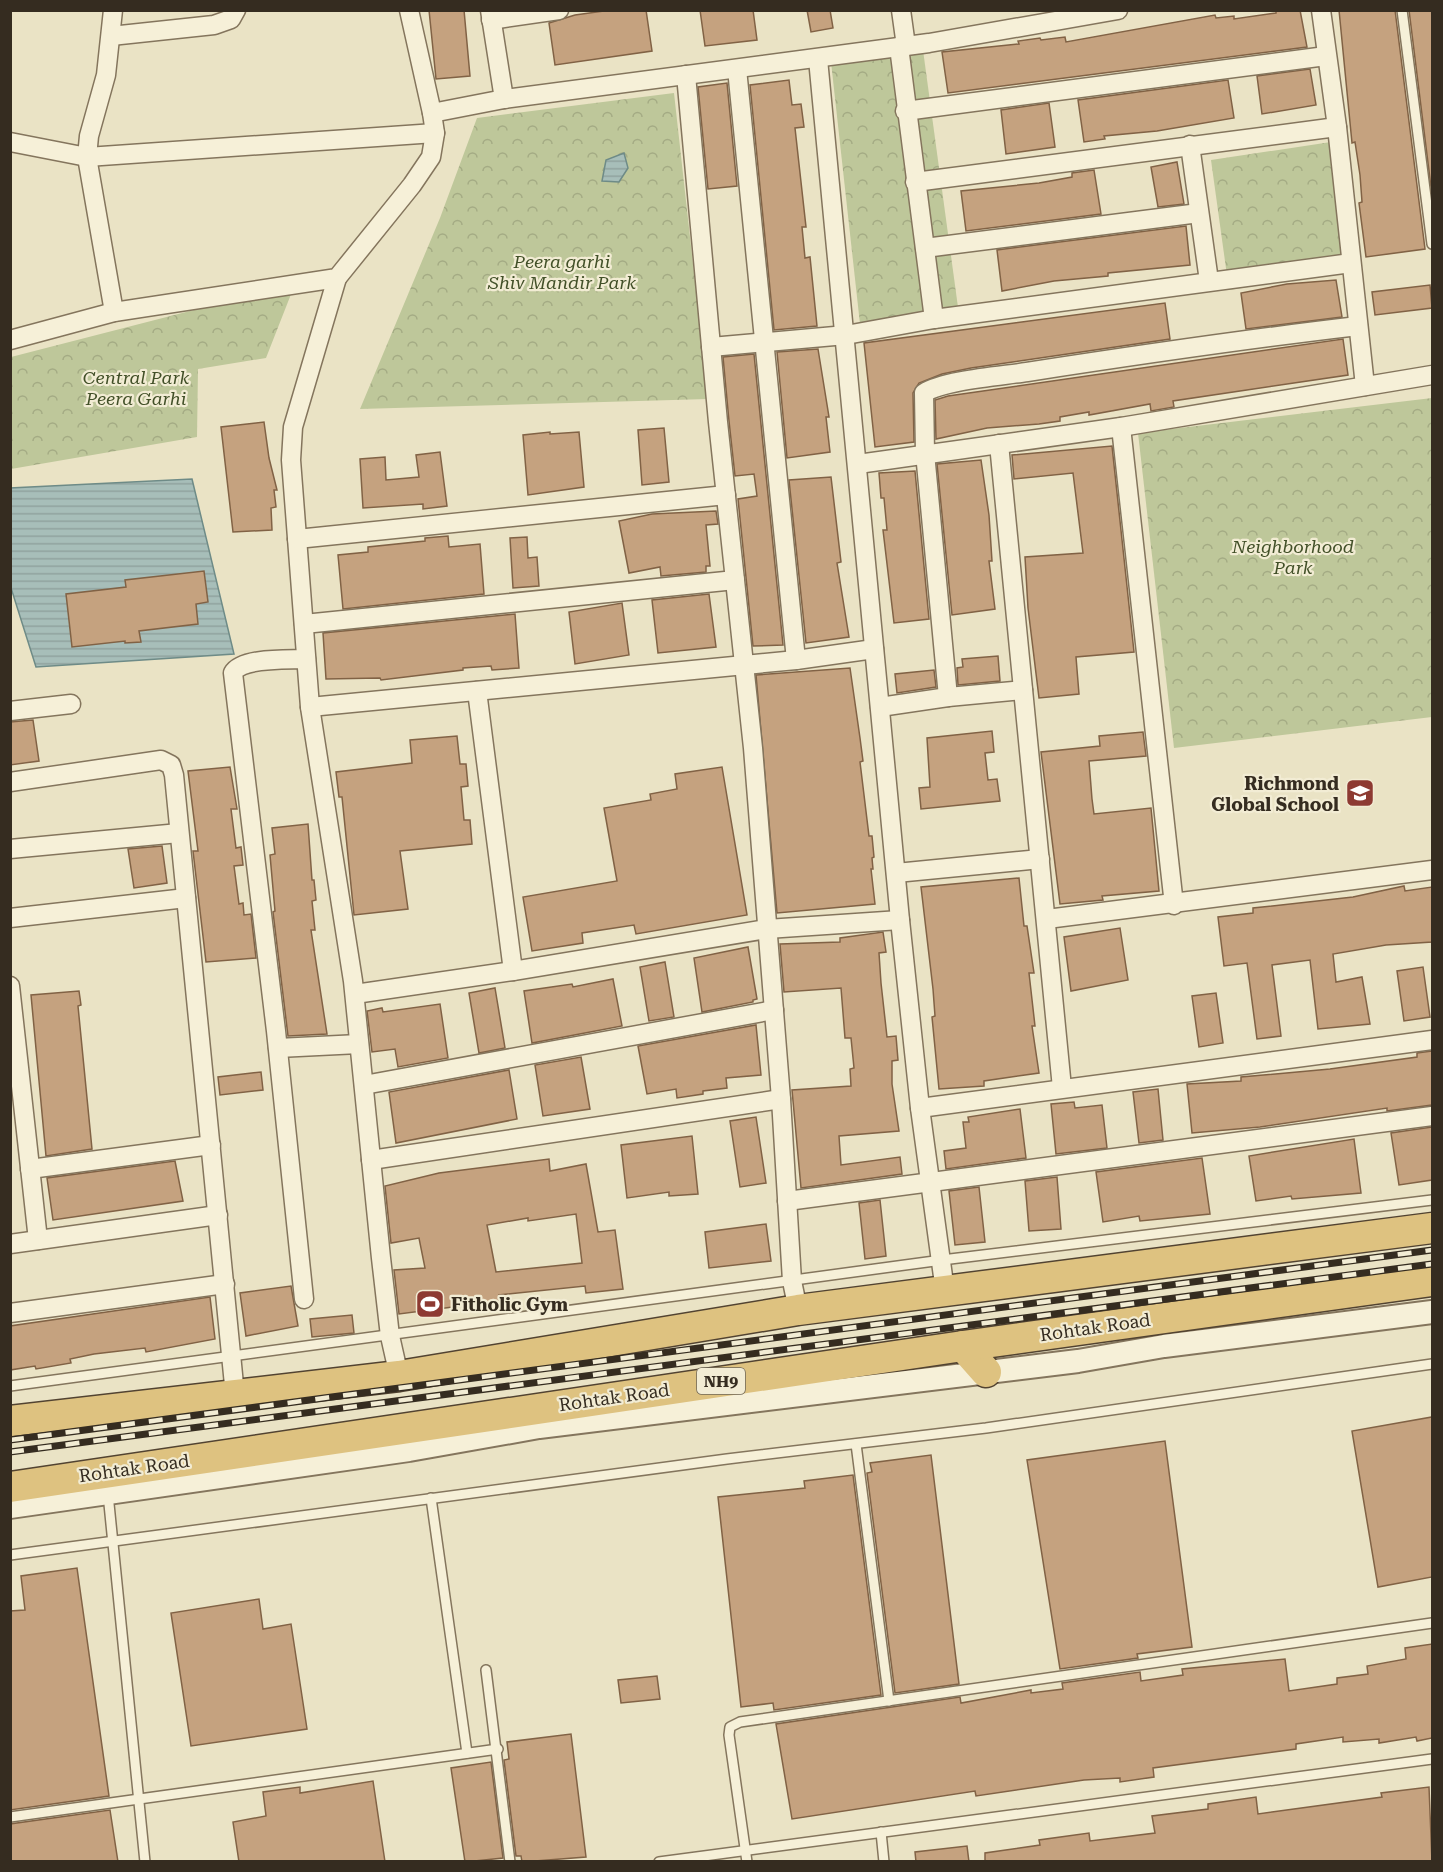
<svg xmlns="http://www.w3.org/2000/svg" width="1443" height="1872" font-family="'Roboto Serif',serif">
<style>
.forest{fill:url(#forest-crowns)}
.water{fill:url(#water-rules);stroke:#6e8b87;stroke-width:1.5}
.building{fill:#c5a27f;stroke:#816245;stroke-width:1.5;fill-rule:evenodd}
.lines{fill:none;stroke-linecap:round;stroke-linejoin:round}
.service-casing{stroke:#84755d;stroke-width:12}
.minor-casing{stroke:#84755d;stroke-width:21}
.tertiary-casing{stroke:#84755d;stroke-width:26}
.trunk-casing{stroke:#524331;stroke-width:33}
.service{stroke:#f6f0d8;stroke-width:9}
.minor{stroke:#f6f0d8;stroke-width:18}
.tertiary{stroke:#f6f0d8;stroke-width:22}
.trunk{stroke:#dec280;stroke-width:30}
.rail-casing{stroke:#352c20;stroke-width:7}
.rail{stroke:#f2ecd4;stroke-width:4.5;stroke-dasharray:14;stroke-linecap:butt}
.labels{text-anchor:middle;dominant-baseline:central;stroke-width:4.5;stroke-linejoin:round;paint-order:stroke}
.shield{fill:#f2ecd4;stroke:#6e6656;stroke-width:1.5}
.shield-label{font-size:16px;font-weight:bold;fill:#352c20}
.park-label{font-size:18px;font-style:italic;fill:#425028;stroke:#f2ecd4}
.poi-label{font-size:18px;font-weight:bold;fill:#352c20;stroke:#f2ecd4;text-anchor:end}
.street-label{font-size:18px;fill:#352c20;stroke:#f2ecd4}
</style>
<defs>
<pattern id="forest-crowns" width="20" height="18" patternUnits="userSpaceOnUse" patternTransform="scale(1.5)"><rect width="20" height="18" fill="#bec79a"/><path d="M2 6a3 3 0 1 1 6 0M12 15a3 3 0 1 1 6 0" fill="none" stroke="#a4ab84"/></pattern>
<pattern id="water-rules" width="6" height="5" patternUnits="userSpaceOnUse" patternTransform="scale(1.5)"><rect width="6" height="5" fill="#a7beb9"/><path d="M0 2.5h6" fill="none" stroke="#90a39f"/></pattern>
</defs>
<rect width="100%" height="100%" fill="#eae3c5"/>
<g class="forest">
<polygon points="923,50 960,322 861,333 831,62"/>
<polygon points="674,93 708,399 360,409 440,218 477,118"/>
<polygon points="1344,140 1358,270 1229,290 1211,160"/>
<polygon points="295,284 266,358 198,369 197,437 11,469 11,357"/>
<polygon points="1432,398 1432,717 1174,748 1138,433"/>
</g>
<g class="water">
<polygon points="624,153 628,168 619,182 602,181 606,160"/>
<polygon points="192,479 234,654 36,667 11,588 10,488"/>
</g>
<g class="building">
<polygon points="429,10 464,10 470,76 436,79"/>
<polygon points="611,10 646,10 652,51 555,65 549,23 575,15"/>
<polygon points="700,10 753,10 757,40 705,46"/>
<polygon points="807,10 830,10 833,28 811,32"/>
<polygon points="1276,10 1300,10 1307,47 948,93 942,52 1019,44 1018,41 1040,38 1041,40 1065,37 1066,42 1215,15 1216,18 1234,16 1234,19 1276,13"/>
<polygon points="1339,10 1395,10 1425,249 1366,257 1359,203 1362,202 1360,175 1355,142 1352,143"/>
<polygon points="1409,10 1432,10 1432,195"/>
<polygon points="1310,69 1316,105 1262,114 1257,76"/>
<polygon points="789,80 792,105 801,104 804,127 795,128 806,227 802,227 805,258 810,257 817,326 774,330 750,85"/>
<polygon points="1228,80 1234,118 1157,131 1104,136 1105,139 1084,142 1078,100"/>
<polygon points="727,83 737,186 708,189 698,87"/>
<polygon points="1049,103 1055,147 1006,154 1001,110"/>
<polygon points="1177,162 1184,204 1158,207 1151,167"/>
<polygon points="1094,170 1101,214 966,231 961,191 1039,183 1072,177 1072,173"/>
<polygon points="1186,226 1190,265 1108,273 1108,276 1054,281 1002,291 997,250"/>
<polygon points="1336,280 1342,317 1246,329 1241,293 1287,284"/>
<polygon points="1430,285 1432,308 1375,315 1372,292"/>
<polygon points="1165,303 1170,339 971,368 942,374 919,383 913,393 914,442 875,447 864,343"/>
<polygon points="1343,339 1348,375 1173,401 1174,407 1151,411 1150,404 1089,415 1089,412 1060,417 1060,421 1039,424 987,428 936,439 935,400 948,396"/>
<polygon points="818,349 829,417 826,417 830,452 787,458 777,352"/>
<polygon points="754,354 783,645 753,646 738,499 757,496 754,474 735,476 729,421 723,357"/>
<polygon points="264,422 269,458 277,490 274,490 276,507 271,508 272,530 233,532 221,427"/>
<polygon points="664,428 669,482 642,485 638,430"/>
<polygon points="550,432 550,434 579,432 584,487 528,495 523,435"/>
<polygon points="1112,446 1134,652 1076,657 1079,694 1039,698 1028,608 1025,557 1083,553 1073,473 1014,479 1012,455"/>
<polygon points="440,452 447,506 423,509 423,504 363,508 360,459 385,457 386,480 419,477 416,455"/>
<polygon points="981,460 989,515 992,561 989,561 995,609 952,615 937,464"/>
<polygon points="915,471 929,619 894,623 883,530 887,530 884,498 881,498 879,473"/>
<polygon points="831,477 841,562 837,563 849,637 806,643 789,480"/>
<polygon points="716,511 718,524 706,525 710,566 706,566 706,572 661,576 660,567 629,573 619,521 652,514"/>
<polygon points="448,536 449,547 480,544 484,594 343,609 338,555 368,552 368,547 425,541 425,538"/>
<polygon points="527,537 528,558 537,557 539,586 513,588 510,538"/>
<polygon points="204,571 208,602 196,604 198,624 139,631 141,642 125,643 125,641 72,647 66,594 126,587 125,580"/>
<polygon points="709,594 716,647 658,653 652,600"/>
<polygon points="622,603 629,655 575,664 569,612"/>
<polygon points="515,614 519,668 492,670 491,666 463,668 463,670 381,680 380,678 326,679 323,633"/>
<polygon points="998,656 1000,681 958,685 957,668 963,667 962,659"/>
<polygon points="850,668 860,738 863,761 860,762 869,836 872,836 874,857 872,858 873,869 871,869 875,904 777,913 756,675"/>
<polygon points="934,670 936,687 897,693 895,674"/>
<polygon points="33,720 39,761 10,765 10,722"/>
<polygon points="992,731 994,752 985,753 988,780 997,779 1000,801 921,809 919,788 930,787 927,738"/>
<polygon points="1143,732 1146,756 1089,761 1092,799 1094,814 1151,808 1159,891 1102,896 1103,900 1060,904 1041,752 1100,746 1099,736"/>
<polygon points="457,736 460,764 466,764 468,786 461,787 464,820 470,820 472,844 400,851 408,909 354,915 342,797 339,797 336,772 412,763 410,740"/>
<polygon points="230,767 237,809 231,809 236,848 241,847 243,865 234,866 239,904 243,903 244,915 251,914 256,958 206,962 193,851 198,851 188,771"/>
<polygon points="722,767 747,915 636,934 634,925 582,933 583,943 532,951 523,897 617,881 604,808 651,800 650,794 677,789 675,774"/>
<polygon points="308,824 312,880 314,880 316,900 312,901 315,930 311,930 327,1034 288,1036 273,912 275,911 270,855 275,854 272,828"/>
<polygon points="162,846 167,883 134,888 128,849"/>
<polygon points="1019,878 1024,926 1027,926 1034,973 1029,973 1035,1026 1032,1026 1039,1073 984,1081 984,1086 939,1089 932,1017 935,1016 933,989 921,887"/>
<polygon points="1404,886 1405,891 1432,887 1432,942 1386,945 1333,954 1336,982 1362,977 1370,1024 1318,1029 1310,960 1272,965 1281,1036 1257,1039 1247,963 1224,966 1218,917 1253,913 1253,908 1353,897"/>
<polygon points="1120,928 1128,980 1071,991 1064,937"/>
<polygon points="883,932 886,952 879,953 881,983 887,1037 896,1036 898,1060 892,1061 892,1084 899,1131 839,1136 841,1165 900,1157 902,1174 801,1188 792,1090 851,1086 850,1069 854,1068 851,1038 845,1038 841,988 784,992 780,944 840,942 840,938"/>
<polygon points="748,947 757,999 753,1000 753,1002 702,1012 694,958"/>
<polygon points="665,962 674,1017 649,1021 640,967"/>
<polygon points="1423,967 1430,1017 1404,1021 1397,971"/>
<polygon points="613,979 622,1026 532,1043 524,991 572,984 573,987"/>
<polygon points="495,988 505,1048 479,1053 469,993"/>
<polygon points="79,991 81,1005 78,1006 92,1149 46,1156 31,995"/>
<polygon points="1216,993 1223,1043 1199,1047 1192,996"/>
<polygon points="440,1004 448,1058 398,1067 395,1049 372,1052 367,1011 382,1008 383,1012"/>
<polygon points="756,1025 761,1075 726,1078 727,1088 703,1091 703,1094 677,1098 676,1089 647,1094 638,1046"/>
<polygon points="1432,1051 1432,1105 1387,1111 1387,1108 1260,1127 1192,1133 1187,1084 1241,1081 1241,1077 1330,1069 1417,1057 1417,1053"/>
<polygon points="581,1057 590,1109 543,1116 535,1065"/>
<polygon points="509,1070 517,1119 396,1143 389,1092"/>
<polygon points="261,1072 263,1090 220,1095 218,1077"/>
<polygon points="1158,1089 1163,1140 1139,1143 1133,1092"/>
<polygon points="1074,1102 1075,1108 1102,1105 1107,1148 1056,1154 1051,1104"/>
<polygon points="1020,1109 1026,1158 946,1169 944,1151 966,1148 963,1122 969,1122 968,1117"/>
<polygon points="756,1117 766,1183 740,1187 730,1121"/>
<polygon points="1432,1127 1432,1180 1399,1185 1391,1133"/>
<polygon points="692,1136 698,1194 669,1196 669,1192 627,1198 621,1145"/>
<polygon points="1354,1139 1361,1193 1292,1199 1291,1196 1256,1201 1249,1156"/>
<polygon points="1202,1158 1210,1214 1140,1221 1139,1216 1103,1222 1096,1172"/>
<path d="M549 1159 550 1171 586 1164 598 1232 615 1230 623 1289 586 1293 585 1286 499 1295V1301L399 1314 394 1270 425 1268 419 1238 391 1243 385 1186 439 1173ZM576 1214 582 1263 496 1272 487 1225 528 1218V1221Z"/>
<polygon points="175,1161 183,1201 53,1220 47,1178"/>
<polygon points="1057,1177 1061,1229 1029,1231 1025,1181"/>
<polygon points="979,1187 985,1242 955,1245 949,1191"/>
<polygon points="880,1200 886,1256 865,1259 859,1203"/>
<polygon points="766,1224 771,1261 709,1268 705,1232"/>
<polygon points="291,1286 298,1326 246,1336 240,1293"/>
<polygon points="210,1297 215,1339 146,1352 145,1348 94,1354 70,1359 71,1363 36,1369 35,1366 10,1370 10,1326"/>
<polygon points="352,1315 354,1333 312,1337 310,1319"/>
<polygon points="1432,1417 1432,1577 1378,1587 1352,1431"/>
<polygon points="1165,1441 1192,1647 1137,1654 1138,1658 1060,1669 1027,1460"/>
<polygon points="931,1455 959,1684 895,1693 867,1473 872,1472 870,1463"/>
<polygon points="853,1475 881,1695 774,1710 773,1703 741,1707 718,1497 805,1488 804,1481"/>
<polygon points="77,1568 109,1796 10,1810 10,1611 25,1610 21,1576"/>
<polygon points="259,1599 263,1629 291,1624 307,1729 191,1746 171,1613"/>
<polygon points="1432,1644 1432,1738 1417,1741 1416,1737 1379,1743 1379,1739 1343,1742 1343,1737 1296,1744 1296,1749 1153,1768 1154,1777 1120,1782 1120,1778 1084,1780 976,1796 975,1791 792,1819 776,1724 960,1697 961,1703 1031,1690 1031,1693 1063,1689 1062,1683 1140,1672 1141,1681 1183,1675 1182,1669 1285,1659 1289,1691 1337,1684 1337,1678 1368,1674 1367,1666 1406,1659 1405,1648"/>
<polygon points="657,1676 660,1699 621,1703 618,1680"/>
<polygon points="571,1734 586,1857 522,1862 521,1856 516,1856 504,1760 509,1759 507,1742"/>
<polygon points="491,1762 503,1858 465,1862 451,1768"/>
<polygon points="373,1781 385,1862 239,1862 233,1822 266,1816 263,1792 300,1787 300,1793"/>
<polygon points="1429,1787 1432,1862 985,1862 985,1853 1040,1845 1039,1840 1089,1833 1090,1841 1155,1833 1152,1816 1208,1809 1208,1804 1256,1797 1258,1814 1382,1797 1381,1793"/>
<polygon points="110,1810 118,1862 10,1862 10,1824"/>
<polygon points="967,1846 969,1862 916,1862 915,1852"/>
</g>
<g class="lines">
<g class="service-casing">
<g id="service">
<polyline points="1402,10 1432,244"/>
<polyline points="10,1386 942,1260 1432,1200"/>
<polyline points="856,1444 889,1701"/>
<polyline points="108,1494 145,1862"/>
<polyline points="431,1498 467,1753"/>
<polyline points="10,1555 727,1459 986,1428 1432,1364"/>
<polyline points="486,1670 510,1862"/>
<polyline points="10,1817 498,1749"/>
<polyline points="881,1832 884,1862"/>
<polyline points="659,1862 1432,1759"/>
<polyline points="747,1862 729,1735 730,1727 740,1722 1432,1623"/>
</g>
</g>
<g class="minor-casing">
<g id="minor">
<polyline points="113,10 106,75 89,136 87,157 114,312"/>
<polyline points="490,10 504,99"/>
<polyline points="901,10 906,46"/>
<polyline points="1321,10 1337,127 1365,386"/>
<polyline points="491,20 559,10"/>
<polyline points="111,36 214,25 231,19 236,10"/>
<polyline points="899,47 934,319"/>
<polyline points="818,59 900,920 920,1108 945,1291"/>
<polyline points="737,69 796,660"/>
<polyline points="686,75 718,422 753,748 781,1099 792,1281 798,1310"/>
<polyline points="905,111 1326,56"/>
<polyline points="432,113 504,99 929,43 1118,10"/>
<polyline points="10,142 87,157 435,133"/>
<polyline points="1190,145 1209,281"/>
<polyline points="915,182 1337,127"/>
<polyline points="925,248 1199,213"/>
<polyline points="337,278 293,427 291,460 310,707 353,981 381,1258 390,1336 399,1376"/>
<polyline points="10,340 114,312 337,278 412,185 431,157 435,133 432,113 409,10"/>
<polyline points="711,347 846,335 934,319 1351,263"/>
<polyline points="1121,427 1174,905"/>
<polyline points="999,444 1062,1088"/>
<polyline points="858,464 1121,427 1432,375"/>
<polyline points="297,539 726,495"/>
<polyline points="304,624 735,580"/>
<polyline points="477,691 513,971"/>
<polyline points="948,697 1023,690"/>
<polyline points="310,707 796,660 874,649"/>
<path d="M880 707 948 697 925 453 924 393C944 380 1001 376 1027 372 1137 355 1247 339 1358 326"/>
<polyline points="10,711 71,704"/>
<polyline points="10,782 161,760 171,765 174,775 235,1395"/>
<polyline points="10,849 179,833"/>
<polyline points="896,873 1040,859"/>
<polyline points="10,918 186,898"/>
<polyline points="1047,919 1432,870"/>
<polyline points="10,986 38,1240"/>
<polyline points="355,994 513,971 767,929 900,920"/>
<polyline points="278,1048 359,1044"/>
<polyline points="364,1085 774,1010"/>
<polyline points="920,1108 1432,1040"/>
<polyline points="371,1160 781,1099"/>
<polyline points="30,1169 211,1145"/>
<polyline points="787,1201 1432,1116"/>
<polyline points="10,1244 218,1215"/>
<path d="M304 1299 276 1031 233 673C242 657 289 660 306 659"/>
<polyline points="10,1313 225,1284"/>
</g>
</g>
<g class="tertiary-casing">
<polyline id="tertiary" points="10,1507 409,1450 539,1427 1078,1361 1164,1346 1432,1312"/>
</g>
<g class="trunk-casing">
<g id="trunk">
<polyline points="963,1346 986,1372"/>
<polyline points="10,1421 399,1376 798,1310 1432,1228"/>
<polyline points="10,1487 963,1346 1432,1281"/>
</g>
</g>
<use href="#service" class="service"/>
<use href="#minor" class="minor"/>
<use href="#tertiary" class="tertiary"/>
<use href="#trunk" class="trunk"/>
<g class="rail-casing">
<g id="rail">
<polyline points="10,1440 1432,1250"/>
<polyline points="10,1452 1432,1264"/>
</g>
</g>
<use href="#rail" class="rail"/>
</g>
<defs>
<g id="school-square" transform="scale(1.5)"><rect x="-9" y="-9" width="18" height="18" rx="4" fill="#8d3a32" stroke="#f2ecd4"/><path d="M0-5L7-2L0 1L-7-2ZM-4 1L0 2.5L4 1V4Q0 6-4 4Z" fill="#fff"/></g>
<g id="stadium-square" transform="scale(1.5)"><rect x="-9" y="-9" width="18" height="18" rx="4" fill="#8d3a32" stroke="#f2ecd4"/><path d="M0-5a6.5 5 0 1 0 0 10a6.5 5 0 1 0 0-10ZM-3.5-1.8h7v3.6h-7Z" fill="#fff"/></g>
</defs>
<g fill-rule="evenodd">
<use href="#school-square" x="1360" y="793"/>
<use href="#stadium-square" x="430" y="1304"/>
</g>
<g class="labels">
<rect class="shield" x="697" y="1368" width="48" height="26" rx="4.5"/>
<g class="shield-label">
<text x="721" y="1381">NH9</text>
</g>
<g class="park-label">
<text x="562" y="261">Peera garhi<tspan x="562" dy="21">Shiv Mandir Park</tspan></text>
<text x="136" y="377">Central Park<tspan x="136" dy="21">Peera Garhi</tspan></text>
<text x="1293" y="546">Neighborhood<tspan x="1293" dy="21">Park</tspan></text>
</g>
<g class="poi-label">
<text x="1339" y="783">Richmond<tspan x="1339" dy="21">Global School</tspan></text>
<text x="451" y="1304" text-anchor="start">Fitholic Gym</text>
</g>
<g class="street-label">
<text transform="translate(1095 1327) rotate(-8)">Rohtak Road</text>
<text transform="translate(614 1397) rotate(-8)">Rohtak Road</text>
<text transform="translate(134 1468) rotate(-8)">Rohtak Road</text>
</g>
</g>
<rect width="1443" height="1872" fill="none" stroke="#352c20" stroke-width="24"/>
</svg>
